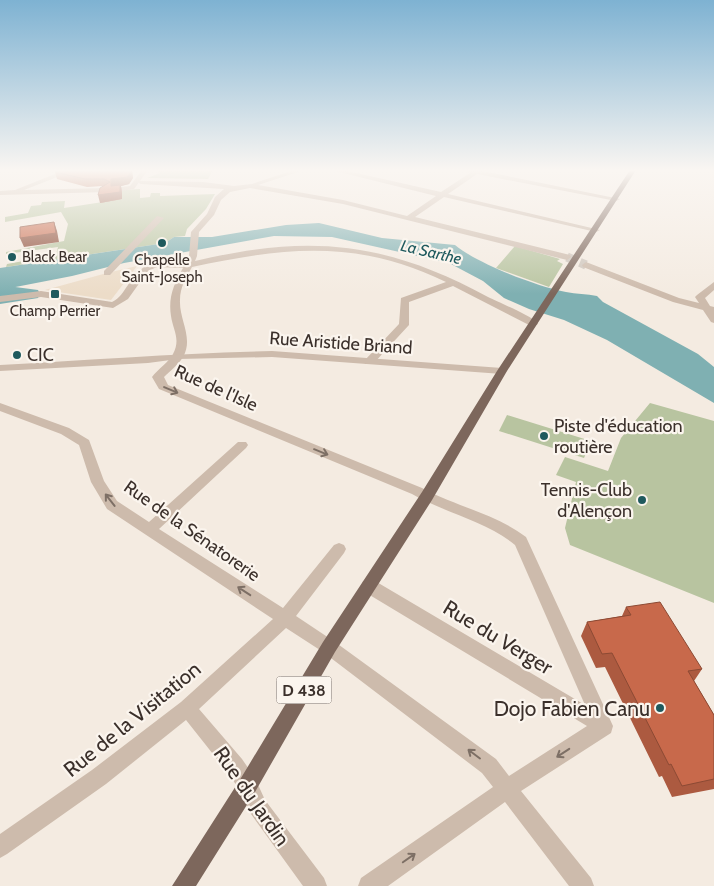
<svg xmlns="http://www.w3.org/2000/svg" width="714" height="886" font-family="Cabin,sans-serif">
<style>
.green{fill:#b8c4a0}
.plaza{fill:#ecdcc8}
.water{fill:#7fb0b2}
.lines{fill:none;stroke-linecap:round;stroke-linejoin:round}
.river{fill:#7fb0b2;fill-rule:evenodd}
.minor-tunnel{stroke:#cfc6bd;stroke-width:9;stroke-dasharray:9 5;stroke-linecap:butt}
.pedestrian{fill:#cdbbac;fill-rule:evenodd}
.minor{fill:#cdbbac;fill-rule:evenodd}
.tertiary{fill:#cdbbac;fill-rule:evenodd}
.primary{fill:#7d675c;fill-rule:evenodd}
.wall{fill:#ac5a40}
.shaded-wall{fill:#8c4a34}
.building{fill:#c8694b;stroke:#8c4a34}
.oneway{stroke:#7d6f65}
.poi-dot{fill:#1f5a5e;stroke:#fbf5ee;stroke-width:2}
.labels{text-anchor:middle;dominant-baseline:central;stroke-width:4.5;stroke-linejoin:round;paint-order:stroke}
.far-poi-label{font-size:15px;fill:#3b302b;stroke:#fbf5ee}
.far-water-label{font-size:16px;font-style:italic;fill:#1f5a5e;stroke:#fbf5ee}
.shield{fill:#fbf5ee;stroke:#756b66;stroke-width:1}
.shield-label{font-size:16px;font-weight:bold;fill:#3b302b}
.street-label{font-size:18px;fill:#3b302b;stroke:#fbf5ee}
.poi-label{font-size:18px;fill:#3b302b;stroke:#fbf5ee;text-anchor:start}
.near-street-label{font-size:21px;fill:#3b302b;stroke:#fbf5ee}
.near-poi-label{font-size:21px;fill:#3b302b;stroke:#fbf5ee;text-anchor:end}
</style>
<rect width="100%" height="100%" fill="#f4ebe1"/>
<g class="green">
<polygon points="159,170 213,170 208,179 147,178 160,173 157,172"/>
<polygon points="140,189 140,198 150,197 151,193 160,193 160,196 215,194 206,209 187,229 185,236 174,237 165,243 6,267 7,264 56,255 58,247 6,254 6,252 64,241 68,224 61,212 5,222 5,217 28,213 31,206 41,205 42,202 65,201 64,208 122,199 122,190"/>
<polygon points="515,246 560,259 557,261 563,264 549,287 496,268"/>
<polygon points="650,403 714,421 714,603 570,545 565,528 576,482 556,475 565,457 608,471 621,438"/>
<polygon points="507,415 591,441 584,458 499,431"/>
</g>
<polygon class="plaza" points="137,266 111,300 45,290 107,273"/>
<path class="water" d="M319 223 382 238 455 245C478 264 536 286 566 292 576 294 587 294 597 296L603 302 698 354 714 367V403L607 340 564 320 529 309 504 298 483 281 449 263 332 237 274 236 124 263 72 276 0 290V268L165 243 174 237H212L286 225Z"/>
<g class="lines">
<polygon class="river" points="0,285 38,290 40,294 38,298 0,304"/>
<polyline class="minor-tunnel" points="567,257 586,265"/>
<g class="pedestrian">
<polygon points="65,170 75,170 24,190 106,188 110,190 106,192 0,195 0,191 15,190"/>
<polygon points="142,170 148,170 134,189 114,192 114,188 130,186"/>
<polygon points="157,216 164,218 110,275 104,275 104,271"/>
</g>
<g class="minor">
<path d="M294 170H304L258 185 343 200 407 216 436 196 331 170H343L441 192 470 173 464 170H478L620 199 616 201 477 174 448 194 600 230 596 232 444 197 415 217 570 255 571 257 567 260 343 204 250 188 230 192 221 200 214 215 199 232 197 256 195 261C308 234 385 241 488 297 500 303 530 315 538 323L537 325H529L453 286 409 302V325L373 364H365L364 362 365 360 399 324 401 298 446 282C358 239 284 247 192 267 186 278 180 287 180 300 179 320 194 338 183 357 178 365 170 371 164 377L168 385 422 488C455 506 496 514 526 537L613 726 611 733 521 791 591 878 594 886H569L505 802 388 886H358L361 878 493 787 482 773 323 652 286 628 199 709 242 759 255 778 265 800 324 878 327 886H303L251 814 241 792 228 773 186 720 106 784 7 854 0 858V834L92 770 181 702 273 619 107 509 91 482 79 445 61 434 0 411V403L69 428 89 440 104 481 117 501 149 522 238 442H246L248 445 246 448 159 529 283 608 334 545 339 543 344 545 346 549 344 553 296 616 335 642 496 759 509 776 587 726 363 591 361 586 363 581 369 580 375 581 585 705 515 545C486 521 445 513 412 494L159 389 152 377C158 369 169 362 173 354 181 339 173 330 171 316 168 297 174 284 183 268L157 267 148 271 128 299 113 308 41 297 0 302V296L41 291 112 302C120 298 123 292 128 285 144 258 158 263 185 262L189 256 191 232 207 214 215 197 224 189 141 184 139 183V181L203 182 234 186 252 184Z"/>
<polygon points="586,262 679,298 699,303 695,297 697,295 714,282 714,290 705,298 710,306 714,307 714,323 711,322 703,310 673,302 583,267 582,265"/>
</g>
<path class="tertiary" d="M272 351 502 368 507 371 502 374 272 357 178 359 148 363 0 371V365C91 360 181 353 272 351Z"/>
<polygon class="primary" points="630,170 636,170 507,371 432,500 335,652 255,792 196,886 172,886 241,778 323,642 422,492 497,371"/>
</g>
<g class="wall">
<polygon points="132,171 133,178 129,184 121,186 122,193 122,199 100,203 102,186 87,187 57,179 55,172"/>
<polygon points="626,607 702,669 694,681 714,715 714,789 672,797 662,776 659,777 605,667 596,668 581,636 587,622 622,616"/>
</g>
<g class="shaded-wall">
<polygon points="132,171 133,178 129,184 121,186 122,193 122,199 100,203 98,195 111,186 111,179"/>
<polygon points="54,222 57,231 59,242 24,247 20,238"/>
</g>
<g class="building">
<polygon points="59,170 128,170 132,171 127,177 111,179 111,186 120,185 120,192 98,195 100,188 110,182 104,179 85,179 55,172"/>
<polygon points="54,222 56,233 20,238 20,227"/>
<polygon points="660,602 702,669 688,671 714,715 714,779 682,786 671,764 669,765 612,653 602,654 587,622 631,615 626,607"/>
</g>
<defs><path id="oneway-shaft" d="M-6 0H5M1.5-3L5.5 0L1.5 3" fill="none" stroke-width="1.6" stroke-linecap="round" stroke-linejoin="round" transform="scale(1.25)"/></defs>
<g class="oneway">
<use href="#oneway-shaft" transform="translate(171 390) rotate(23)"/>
<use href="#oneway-shaft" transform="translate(321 452) rotate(22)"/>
<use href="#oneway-shaft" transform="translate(110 500) rotate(-128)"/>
<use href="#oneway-shaft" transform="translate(244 591) rotate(-147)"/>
<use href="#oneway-shaft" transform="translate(563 753) rotate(147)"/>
<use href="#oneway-shaft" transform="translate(474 754) rotate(-143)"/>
<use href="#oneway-shaft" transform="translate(409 858) rotate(-35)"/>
</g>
<linearGradient id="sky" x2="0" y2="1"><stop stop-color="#7eb2d2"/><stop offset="0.58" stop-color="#faf6f2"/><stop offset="1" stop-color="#faf6f2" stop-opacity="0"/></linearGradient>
<rect width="714" height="294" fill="url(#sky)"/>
<g class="poi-dot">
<circle cx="162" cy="243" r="5"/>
<circle cx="12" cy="257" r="5"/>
<rect x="50" y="289" width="10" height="10" rx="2.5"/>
<circle cx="17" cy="355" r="5"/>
<circle cx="544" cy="436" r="5"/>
<circle cx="642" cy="500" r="5"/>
<circle cx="660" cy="708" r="5"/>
</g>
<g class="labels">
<g class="far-poi-label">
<text x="22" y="257" text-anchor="start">Black Bear</text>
<text x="162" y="260">Chapelle<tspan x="162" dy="17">Saint-Joseph</tspan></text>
<text x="55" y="311">Champ Perrier</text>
</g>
<g class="far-water-label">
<text transform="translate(431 252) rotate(13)">La Sarthe</text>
</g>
<rect class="shield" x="276.5" y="676.5" width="55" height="27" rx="4"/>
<g class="shield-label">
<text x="304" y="690">D 438</text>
</g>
<g class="street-label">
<text transform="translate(341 343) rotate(4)">Rue Aristide Briand</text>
<text transform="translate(216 388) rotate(24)">Rue de l'Isle</text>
<text transform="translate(192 531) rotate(35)">Rue de la Sénatorerie</text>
</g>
<g class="poi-label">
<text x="27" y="355">CIC</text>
<text x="554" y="426">Piste d'éducation<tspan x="554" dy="21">routière</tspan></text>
<text x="632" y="490" text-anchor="end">Tennis-Club<tspan x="632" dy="21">d'Alençon</tspan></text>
</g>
<g class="near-street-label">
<text transform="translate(498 637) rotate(31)">Rue du Verger</text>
<text transform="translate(132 719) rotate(-39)">Rue de la Visitation</text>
<text transform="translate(252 796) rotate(55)">Rue du Jardin</text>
</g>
<g class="near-poi-label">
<text x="650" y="708">Dojo Fabien Canu</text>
</g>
</g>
</svg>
